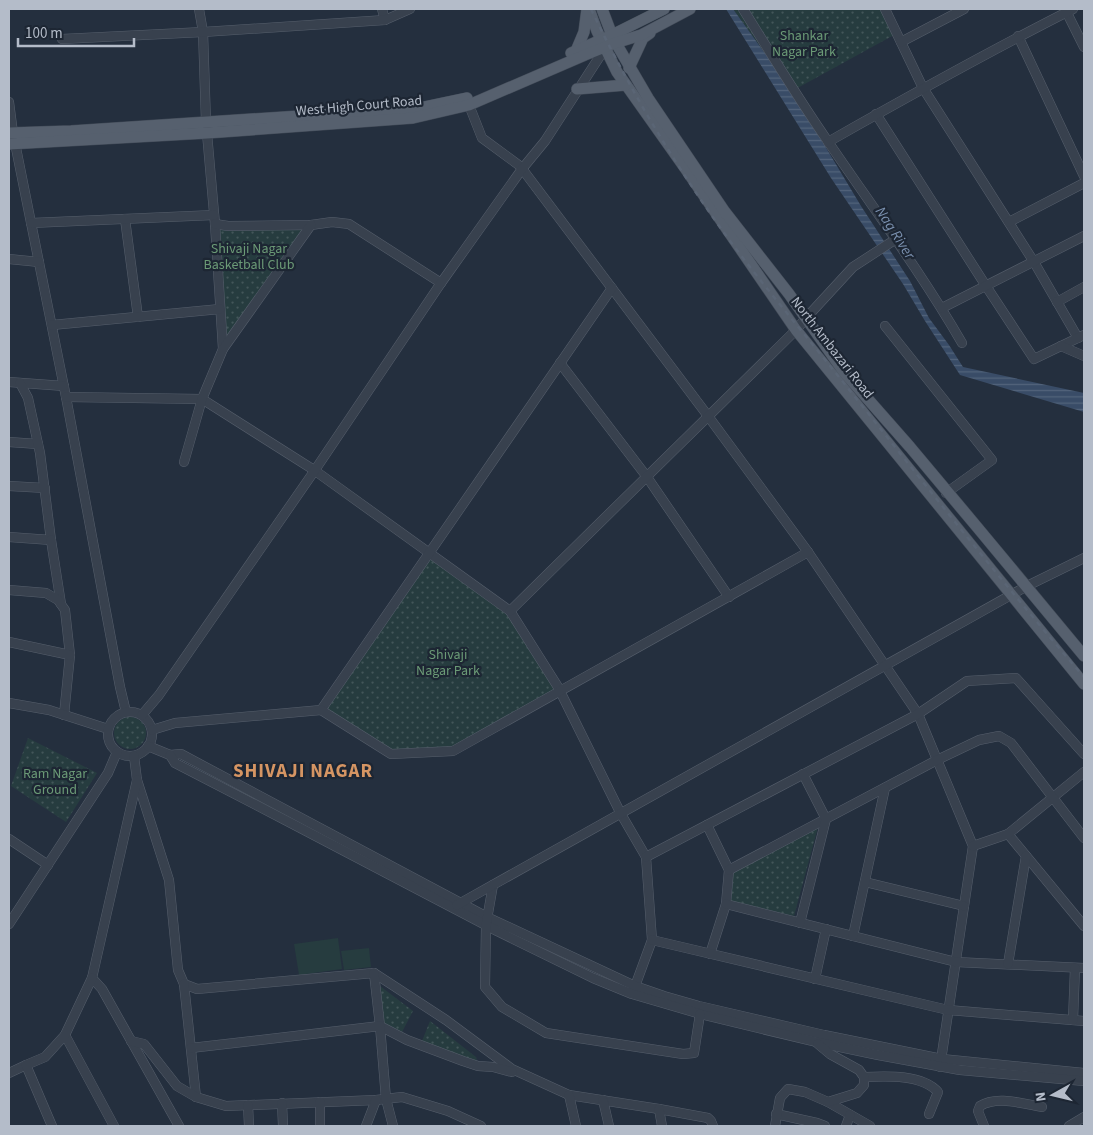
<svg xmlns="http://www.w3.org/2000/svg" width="1093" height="1135" font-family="'Source Sans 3',sans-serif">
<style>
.grass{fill:url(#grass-dots)}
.pitch{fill:#263c3f}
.water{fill:url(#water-rules)}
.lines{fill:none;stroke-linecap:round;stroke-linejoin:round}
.minor-casing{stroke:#565f6c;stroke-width:10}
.major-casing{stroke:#414a57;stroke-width:12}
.minor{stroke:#38414e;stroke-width:9}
.major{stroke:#56606e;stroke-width:11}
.rail{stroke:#5a6575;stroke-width:2.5;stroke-dasharray:5 5;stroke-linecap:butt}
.labels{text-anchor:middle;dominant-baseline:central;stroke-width:4.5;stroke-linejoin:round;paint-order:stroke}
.park-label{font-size:14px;fill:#6b9a76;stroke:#1d2633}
.street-label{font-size:14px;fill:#b4bcc9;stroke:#1d2633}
.water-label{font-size:15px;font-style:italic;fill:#7c92b1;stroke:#1d2633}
.district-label{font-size:19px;font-weight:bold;letter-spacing:1px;fill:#d59563;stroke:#1d2633}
</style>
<defs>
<pattern id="grass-dots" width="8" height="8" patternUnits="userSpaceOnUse" patternTransform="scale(1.25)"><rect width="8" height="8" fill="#263c3f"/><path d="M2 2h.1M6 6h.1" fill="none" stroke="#435659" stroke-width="1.8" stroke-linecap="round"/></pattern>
<pattern id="water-rules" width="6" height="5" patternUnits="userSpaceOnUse" patternTransform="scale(1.25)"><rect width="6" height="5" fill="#394c67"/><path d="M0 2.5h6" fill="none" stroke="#53647b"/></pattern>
</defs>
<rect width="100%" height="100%" fill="#242f3e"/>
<g class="grass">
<polygon points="733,9 883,9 894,35 792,91"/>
<polygon points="217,227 306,228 223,349"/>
<polygon points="429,553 510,611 560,691 453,751 391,754 321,710"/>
<circle cx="130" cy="733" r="16"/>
<polygon points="28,738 97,773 66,822 11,786"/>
<polygon points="818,827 794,916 731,901 733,873"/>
<polygon points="380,986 413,1011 401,1034 382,1024"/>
<polygon points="430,1021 476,1057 477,1061 471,1062 422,1041"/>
</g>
<g class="pitch">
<polygon points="338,938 342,969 299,975 294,944"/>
<polygon points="369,948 371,967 344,970 341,951"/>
</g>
<polygon class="water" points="726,9 733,9 792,91 861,206 910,281 929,318 949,345 963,367 1084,393 1084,412 960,375 925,321 903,284 831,178"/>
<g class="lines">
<g class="minor-casing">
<g id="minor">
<polyline points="199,9 203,32 206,122 215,224 223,349"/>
<polyline points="382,9 385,20"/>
<path d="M743 9C771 54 799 100 829 143 874 209 922 274 962 343"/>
<polyline points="885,9 923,88 1034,262 1078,338"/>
<polyline points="1065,9 1084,47"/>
<polyline points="1018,36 1084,176"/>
<polyline points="62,39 203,32 385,20 410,9"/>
<polyline points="901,42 964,9"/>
<polyline points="9,102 13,133 66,397 120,687 126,712"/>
<polyline points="469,105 482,138 520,166 708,416 808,552 918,714 973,846 940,1067"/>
<polyline points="876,114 986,286 1034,359 1084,335"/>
<path d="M828 142C909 96 990 51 1073 9"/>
<polyline points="125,219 138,317"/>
<polyline points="1009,222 1084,183"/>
<polyline points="31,223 214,215"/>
<polyline points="215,224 228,226 311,225 332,222 349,224 441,283"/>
<polyline points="9,259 39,262"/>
<polyline points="1057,302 1084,287"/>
<polyline points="942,308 1084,236"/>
<polyline points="52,325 220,309"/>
<polyline points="885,326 992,460 946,493"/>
<polyline points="1061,346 1084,356"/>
<polyline points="560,363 647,477 729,597"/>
<polyline points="9,382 64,386"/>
<polyline points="66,397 202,399 314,470 510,611 558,687 621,814 646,857 652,940 634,989"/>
<polyline points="9,442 38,444"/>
<polyline points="184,462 202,399 223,349 311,225"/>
<polyline points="9,486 45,488"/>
<polyline points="9,537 51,540 40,453 28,398 20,383"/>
<polyline points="51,540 61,604"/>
<polyline points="9,590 46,593 58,600 65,610 70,655 64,715"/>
<polyline points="510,611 796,330 806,318 853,267 896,239"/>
<polyline points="9,642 70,655"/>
<polyline points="9,703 49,710 108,729"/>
<polyline points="321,710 612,288"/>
<circle cx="130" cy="734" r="22"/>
<polyline points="142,715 159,695 315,470 441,283 522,169 545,141 600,56 596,44"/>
<polyline points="152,730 175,723 321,710 391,754 453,751 808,552"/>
<polyline points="148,746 170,755 181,754 487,917 635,986 664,996 699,1006 824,1035 942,1059 1084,1073"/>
<polyline points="170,755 175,763 285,820 497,931 593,978 632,994 704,1015 816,1042 878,1055 960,1070 1084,1081"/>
<polyline points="134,756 137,780 169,880 178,970 184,984 197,989 374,973 446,1020 512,1069 569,1095 659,1109 708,1118 711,1121 713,1126"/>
<polyline points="137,780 92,978 102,989 179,1126"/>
<polyline points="707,825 729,870 726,904 710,954"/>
<polyline points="1008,834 1084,926"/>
<polyline points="9,839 48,865"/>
<polyline points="973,846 1008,834 1084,772"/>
<polyline points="646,857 918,714 967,681 1016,678 1084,754"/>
<polyline points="729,870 937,760 979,740 999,736 1011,743 1084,838"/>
<polyline points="865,882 964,906"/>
<polyline points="493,885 486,925 485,987 502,1007 546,1033 683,1054 694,1053 700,1014"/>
<polyline points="726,904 956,962 1084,968"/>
<polyline points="457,905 1027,586 1084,558"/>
<polyline points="800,923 826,819 803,774"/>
<polyline points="9,924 108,773 117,752"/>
<polyline points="853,936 885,788"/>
<polyline points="652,940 948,1010 1084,1021"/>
<polyline points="1008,964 1026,856"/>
<polyline points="374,973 380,1026 407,1040 463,1061 478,1066 493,1067 512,1072"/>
<polyline points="815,979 826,929"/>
<polyline points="184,984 196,1097"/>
<polyline points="1073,1020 1075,968"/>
<polyline points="65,1035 114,1126"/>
<polyline points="131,1041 144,1044 177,1086 196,1097 226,1106 376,1100 402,1097 448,1111 481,1126"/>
<polyline points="191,1048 380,1026 386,1099 393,1126"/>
<polyline points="9,1073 26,1065"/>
<path d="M864 1077C886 1076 922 1074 938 1092L929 1114"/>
<polyline points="569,1095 576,1126"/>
<polyline points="603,1100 609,1126"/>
<polyline points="320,1102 320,1126"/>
<polyline points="828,1102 870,1126"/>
<polyline points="282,1103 283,1126"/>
<polyline points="248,1105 249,1126"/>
<polyline points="659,1109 662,1126"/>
<polyline points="776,1114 817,1123 825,1126"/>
<polyline points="52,1126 26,1065 45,1057 65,1035 92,978"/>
<polyline points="366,1126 376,1100"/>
<polyline points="775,1126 780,1098 788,1089 805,1092 828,1102 857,1093 864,1085 864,1077 859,1070 830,1054 818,1044"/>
<polyline points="846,1126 850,1115"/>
<path d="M984 1126 978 1111 980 1106C997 1095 1023 1104 1042 1107"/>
<polyline points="1069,1126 1084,1117"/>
</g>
</g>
<g class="major-casing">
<g id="major">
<polyline points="589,9 597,31 617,72 685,168 796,330 1084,684"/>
<polyline points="602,9 613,38 648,98 725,212 789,294 844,372 910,447 977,527 1084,656"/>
<polyline points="576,51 584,32 587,9"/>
<polyline points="571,53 612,35 664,9"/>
<polyline points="629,68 643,38 650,33"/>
<polyline points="577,89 626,85"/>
<polyline points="9,133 71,131 300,116 410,110 467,98"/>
<polyline points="9,144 207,133 413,118 469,105 585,55 615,43 641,35 690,9"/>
</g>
</g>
<use href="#minor" class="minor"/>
<use href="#major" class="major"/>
<path class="rail" d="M591 9C630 91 679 172 733 245 771 295 812 343 851 392 928 488 1003 584 1084 677"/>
</g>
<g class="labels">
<g class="park-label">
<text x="804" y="36">Shankar<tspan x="804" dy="16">Nagar Park</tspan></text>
<text x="249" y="249">Shivaji Nagar<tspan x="249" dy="16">Basketball Club</tspan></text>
<text x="448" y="655">Shivaji<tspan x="448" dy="16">Nagar Park</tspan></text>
<text x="55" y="774">Ram Nagar<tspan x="55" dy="16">Ground</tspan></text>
</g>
<g class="street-label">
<text transform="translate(359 106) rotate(-5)">West High Court Road</text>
<text transform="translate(832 348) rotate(52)">North Ambazari Road</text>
</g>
<g class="water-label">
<text transform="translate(895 233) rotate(57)">Nag River</text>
</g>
<g class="district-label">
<text x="303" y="771">SHIVAJI NAGAR</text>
</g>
</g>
<rect width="1093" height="1135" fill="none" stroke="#b4bcc9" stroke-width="20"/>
<g transform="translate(1053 1095) rotate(262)" stroke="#1d2633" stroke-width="4" paint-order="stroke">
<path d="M0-4L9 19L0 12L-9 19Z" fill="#b4bcc9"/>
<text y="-8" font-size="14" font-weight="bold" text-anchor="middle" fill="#b4bcc9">N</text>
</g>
<path d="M18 38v8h116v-8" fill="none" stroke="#b4bcc9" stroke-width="2.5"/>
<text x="25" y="38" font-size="15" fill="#b4bcc9" stroke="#1d2633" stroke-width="4" paint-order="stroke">100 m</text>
</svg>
